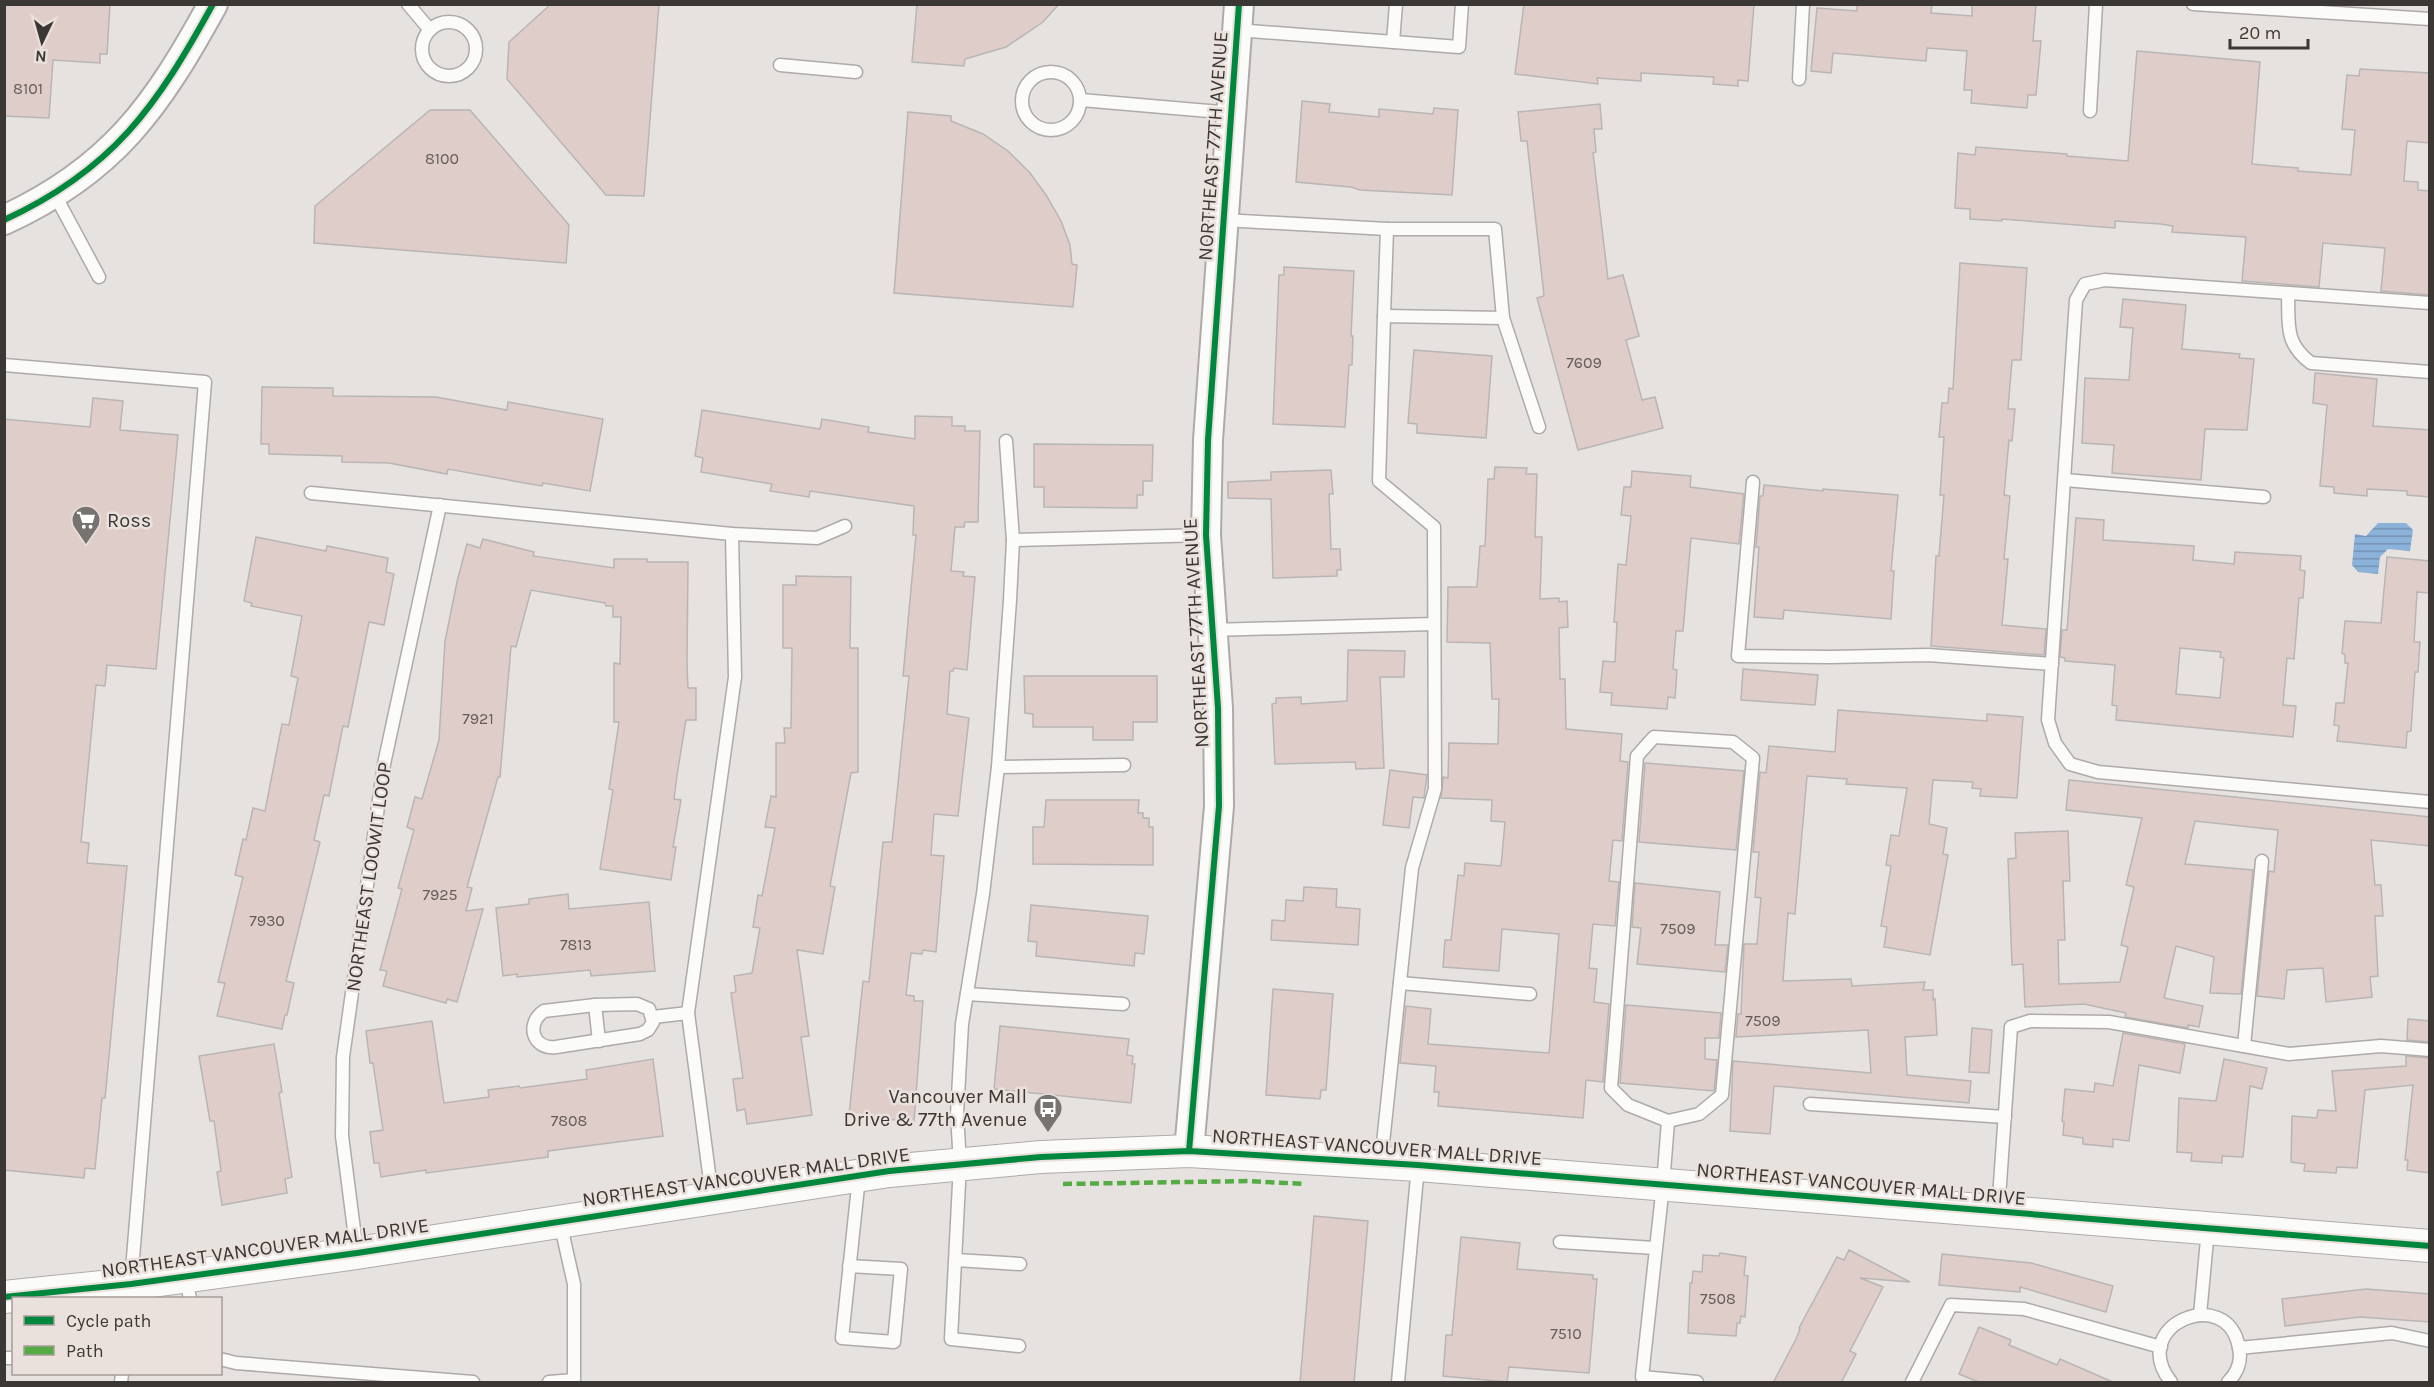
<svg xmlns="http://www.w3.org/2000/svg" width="2434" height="1387" font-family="Karla,sans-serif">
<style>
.water{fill:url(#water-rules)}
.building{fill:#dfcdc9;stroke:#b9b5b5;stroke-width:1.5;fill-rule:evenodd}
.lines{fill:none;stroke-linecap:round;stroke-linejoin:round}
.service-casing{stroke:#aeaaa9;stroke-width:15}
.tertiary-casing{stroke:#aeaaa9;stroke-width:32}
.secondary-casing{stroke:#aeaaa9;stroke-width:34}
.service{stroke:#fbfbfa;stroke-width:12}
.tertiary{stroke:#fbfbfa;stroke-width:28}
.secondary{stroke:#fbfbfa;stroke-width:32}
.quiet{stroke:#55ac45;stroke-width:4.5;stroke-dasharray:9 4.5;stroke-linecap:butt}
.cycleway-casing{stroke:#eae1dc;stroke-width:10}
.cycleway{stroke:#00873e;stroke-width:6}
.labels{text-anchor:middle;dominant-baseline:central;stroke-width:5;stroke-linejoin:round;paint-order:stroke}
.number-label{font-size:16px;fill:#635c5a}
.street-label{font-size:20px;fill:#3a3735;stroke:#eae1dc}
.poi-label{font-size:20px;fill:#3a3735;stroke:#eae1dc;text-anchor:start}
</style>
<defs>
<pattern id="water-rules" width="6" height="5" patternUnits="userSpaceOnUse" patternTransform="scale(1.5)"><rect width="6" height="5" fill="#8bb2d9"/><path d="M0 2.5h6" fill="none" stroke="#7392b1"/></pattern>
</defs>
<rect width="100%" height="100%" fill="#e6e2e0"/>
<polygon class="water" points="2378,523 2406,523 2413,530 2410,551 2388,549 2380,557 2378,574 2358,572 2352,565 2355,534 2366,536"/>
<g class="building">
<polygon points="4,4 110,4 107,54 100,54 100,63 53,60 49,118 4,116"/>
<polygon points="551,4 659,4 644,196 606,195 507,79 509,42"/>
<polygon points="917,4 1059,4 1043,22 1006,47 965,59 964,66 912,62"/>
<polygon points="1524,4 1754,4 1748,81 1738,80 1738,86 1713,84 1714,77 1641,73 1641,81 1597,78 1598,84 1515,74"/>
<polygon points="1857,4 1932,4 1931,13 1972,16 1972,4 2036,4 2033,41 2041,41 2036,95 2028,95 2027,108 1971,103 1972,90 1964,90 1967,51 1927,48 1926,61 1833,53 1831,73 1811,71 1817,8 1857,11"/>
<polygon points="2137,51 2260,62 2252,164 2298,168 2298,171 2351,175 2355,130 2342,129 2347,75 2359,76 2360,69 2430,73 2430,143 2407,141 2404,181 2418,182 2418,190 2430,191 2430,295 2381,291 2385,248 2323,243 2319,287 2242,281 2246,237 2172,232 2173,226 2161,224 2115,221 2115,228 2002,219 2002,221 1970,219 1970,209 1955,208 1958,153 1975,155 1976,147 2067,154 2067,156 2128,161"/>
<polygon points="1302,101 1330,104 1329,112 1379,117 1379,109 1433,114 1434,108 1458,110 1452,195 1360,190 1351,187 1296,182"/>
<polygon points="1600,104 1602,129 1594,129 1596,152 1593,153 1608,279 1623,275 1639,336 1626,340 1642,400 1655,397 1663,428 1578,450 1537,298 1544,296 1527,141 1521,141 1518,112"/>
<polygon points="430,110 470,110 569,225 566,263 314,243 315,206"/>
<polygon points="908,112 951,116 951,121 983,134 1008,151 1030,173 1046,195 1061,221 1070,245 1072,264 1077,265 1073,307 894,293"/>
<polygon points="1960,263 2027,268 2021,360 2012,360 2008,409 2015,409 2012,441 2009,440 2004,495 2010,496 2004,559 2008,559 2002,625 2046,629 2044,655 1931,646 1936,556 1939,556 1944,495 1940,495 1944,437 1939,437 1942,403 1948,403 1949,388 1953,389"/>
<polygon points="1284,267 1354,271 1351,336 1353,336 1352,365 1349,365 1345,427 1273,424 1279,275 1284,275"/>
<polygon points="2123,299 2186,305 2182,349 2240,354 2239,358 2254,359 2247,430 2205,429 2201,480 2112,473 2114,445 2082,443 2085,378 2129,380 2133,328 2120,327"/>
<polygon points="1414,350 1492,356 1486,438 1417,433 1417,424 1408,423"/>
<polygon points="2315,373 2377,379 2373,426 2430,430 2430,497 2407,495 2407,491 2367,489 2367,496 2334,493 2334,487 2320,486 2327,405 2313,403"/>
<polygon points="262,387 333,388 333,396 436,397 507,410 508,402 603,419 590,491 543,483 542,486 519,482 448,469 447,474 389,463 342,462 342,456 269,454 269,444 261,444"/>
<polygon points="93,398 123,401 120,430 178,435 156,669 107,665 105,686 96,685 81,842 89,843 87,863 127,866 105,1098 102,1098 95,1169 85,1168 84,1178 4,1170 4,419 90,427"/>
<polygon points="702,410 820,429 822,419 869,427 868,432 915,439 915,416 952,417 952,426 965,426 965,431 980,431 978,522 965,522 964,527 955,527 951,571 964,572 963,576 975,577 967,670 954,668 953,671 950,671 947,714 969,718 958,816 934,814 931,855 944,856 936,952 923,950 922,954 911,953 906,995 914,996 914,1001 923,1001 914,1122 849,1115 863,981 869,982 883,842 892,842 909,676 903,676 916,535 913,535 914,506 810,491 809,497 770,491 772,484 701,472 703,458 695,456"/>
<polygon points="1034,444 1153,445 1152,481 1143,481 1143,495 1137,495 1137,508 1044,507 1044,487 1034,487"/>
<polygon points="1495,467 1527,468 1526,474 1537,474 1535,537 1542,537 1540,599 1559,598 1559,602 1567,601 1568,627 1559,628 1560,679 1565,679 1566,729 1622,734 1620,761 1628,762 1622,841 1613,840 1609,881 1619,882 1615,926 1593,924 1589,968 1597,969 1594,1002 1609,1004 1603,1082 1586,1080 1583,1118 1438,1106 1439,1092 1434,1092 1436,1066 1400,1063 1406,1006 1431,1009 1428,1044 1549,1053 1559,934 1502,929 1499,971 1443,967 1445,940 1451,940 1458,875 1464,876 1465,863 1501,866 1505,822 1491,821 1492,800 1441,798 1443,777 1448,778 1449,743 1498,744 1499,699 1492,699 1490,643 1447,642 1448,587 1477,587 1480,546 1485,546 1488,479 1494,479"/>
<polygon points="1331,470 1333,494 1329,494 1331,549 1340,549 1341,570 1337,570 1337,576 1273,578 1271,499 1228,498 1228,482 1271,480 1271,472"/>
<polygon points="1632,471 1691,476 1690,487 1744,494 1739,544 1691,538 1683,631 1676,631 1673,669 1677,670 1675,698 1668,697 1667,709 1611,705 1612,693 1600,692 1603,661 1615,662 1617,622 1614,622 1618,564 1626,565 1631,516 1621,515 1624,487 1631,487"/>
<polygon points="1764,485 1823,491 1823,489 1898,495 1891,571 1894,571 1891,619 1784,610 1783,619 1754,617 1759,547 1756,547 1760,496 1763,496"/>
<path d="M2076 518 2104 520 2103 540 2194 546 2193 560 2234 564 2235 552 2301 556 2300 570 2305 571 2303 598H2299L2294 659 2287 658 2283 705 2296 706 2293 737 2116 720 2117 706 2112 705 2115 665 2065 661V658L2060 657 2062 630H2067ZM2180 648 2221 652 2220 657 2224 658 2220 698 2176 694Z"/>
<polygon points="256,537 326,551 327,546 388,558 386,572 394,574 384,625 369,622 348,727 343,726 329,796 324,795 314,840 320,842 286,981 294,983 287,1015 285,1015 282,1029 217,1016 225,983 218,982 243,877 235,875 243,839 246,840 253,808 265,811 282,724 289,725 298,678 291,676 302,616 251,606 252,603 244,601"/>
<polygon points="483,539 534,552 533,556 614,568 614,559 647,559 647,562 688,562 687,664 688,688 696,688 696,720 686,720 677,775 674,799 681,800 673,847 676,847 671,880 600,869 613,790 609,789 619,722 614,722 614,663 620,664 621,617 613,617 613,606 606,606 605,603 531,590 516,647 511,646 500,777 498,777 467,887 472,888 466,911 483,909 457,1002 447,999 446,1003 383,986 387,971 380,970 402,889 398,888 414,830 407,827 415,797 422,799 439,740 445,641 457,582 467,544 480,548"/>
<polygon points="2387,557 2430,561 2430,593 2417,592 2414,642 2420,642 2418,672 2415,672 2411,731 2407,732 2406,748 2337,741 2339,726 2334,725 2336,703 2344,703 2348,663 2345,663 2345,655 2342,653 2345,621 2381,623"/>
<polygon points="796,576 851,577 850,648 858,648 858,772 851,773 830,886 835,887 823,954 797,950 809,1036 801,1037 812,1115 747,1124 745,1109 737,1111 733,1079 743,1078 731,993 736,992 734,976 752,973 760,928 753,927 758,895 762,896 775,828 765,827 771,796 776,797 776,743 785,743 784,728 791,728 792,648 783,648 783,585 796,585"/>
<polygon points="1348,650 1405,651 1404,677 1380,677 1384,768 1356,769 1355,762 1275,764 1272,704 1276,703 1276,698 1301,697 1301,704 1347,701"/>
<polygon points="1743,669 1818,675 1815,705 1741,700"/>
<polygon points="1024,676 1157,676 1157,722 1133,722 1133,740 1093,740 1093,727 1033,727 1033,714 1025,713"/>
<polygon points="1838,710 1987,721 1987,714 2023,717 2017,798 1980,796 1981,789 1972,788 1973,782 1933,780 1929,824 1947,828 1943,854 1948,855 1930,955 1884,947 1887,927 1881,926 1891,866 1886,865 1891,835 1899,836 1907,788 1846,784 1847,779 1807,776 1795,914 1788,913 1783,981 1851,979 1852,986 1925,982 1923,990 1933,990 1933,1000 1935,999 1937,1035 1905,1037 1907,1075 1971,1081 1969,1103 1774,1086 1770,1134 1730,1131 1733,1061 1871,1073 1868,1030 1736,1037 1738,1014 1741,1014 1744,944 1757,944 1761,898 1755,897 1759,852 1753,852 1760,772 1766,773 1769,746 1835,752"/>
<polygon points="1645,763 1744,771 1736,850 1639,842"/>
<polygon points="1390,770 1427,775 1424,798 1413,797 1409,828 1383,825"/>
<polygon points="2069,780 2430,817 2430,846 2371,840 2375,885 2381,885 2383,916 2375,916 2378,976 2370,977 2372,997 2326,1002 2323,968 2287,970 2284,999 2257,996 2269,871 2274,872 2278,830 2195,821 2185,864 2253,870 2241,994 2210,993 2214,957 2176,946 2164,998 2203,1006 2199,1027 2188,1025 2188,1028 2125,1017 2126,1013 2084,1004 2025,1007 2023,964 2012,965 2008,859 2016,858 2015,833 2068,831 2070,881 2063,881 2065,940 2058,940 2059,984 2120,982 2128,947 2121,945 2134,887 2126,885 2142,818 2066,810"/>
<polygon points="1046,800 1139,800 1138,813 1143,813 1143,818 1149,818 1149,827 1153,827 1153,865 1033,864 1033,827 1044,827"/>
<polygon points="1635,883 1720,892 1715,945 1728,945 1725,972 1637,964 1641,928 1632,927"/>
<polygon points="1304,887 1337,889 1336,907 1360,909 1358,945 1271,940 1272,920 1285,921 1286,900 1303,901"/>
<polygon points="568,894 569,909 649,902 655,971 591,976 590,970 517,977 517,974 503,976 496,908 529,904 529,899"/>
<polygon points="1031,905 1148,916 1144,954 1135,953 1134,966 1036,956 1037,942 1028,941"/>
<polygon points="1273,989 1333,994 1326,1090 1321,1090 1320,1099 1266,1095"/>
<polygon points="1626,1005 1721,1013 1719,1038 1705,1038 1705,1059 1717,1060 1714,1091 1620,1083"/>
<polygon points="2408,1019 2430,1021 2430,1042 2407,1040"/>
<polygon points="432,1021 444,1103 489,1097 488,1090 519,1086 520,1088 587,1079 586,1070 653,1059 663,1136 548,1151 548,1157 426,1173 426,1170 381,1177 379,1163 374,1163 370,1132 383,1130 373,1063 370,1063 366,1031"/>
<polygon points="1000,1026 1129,1039 1127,1055 1133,1056 1132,1064 1135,1064 1131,1103 994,1089"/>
<polygon points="1972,1028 1992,1030 1989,1073 1969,1072"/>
<polygon points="2123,1033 2185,1044 2180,1073 2139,1065 2129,1141 2113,1139 2113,1147 2083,1144 2083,1138 2063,1135 2064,1122 2062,1121 2065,1089 2094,1092 2095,1083 2113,1086"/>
<polygon points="274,1044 282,1092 279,1093 292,1177 285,1179 287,1193 222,1205 217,1172 221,1171 214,1121 210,1121 199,1056"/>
<polygon points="2406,1056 2430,1058 2430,1173 2407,1170 2408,1160 2405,1160 2413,1085 2365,1090 2357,1168 2337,1167 2336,1173 2304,1171 2305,1164 2291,1162 2292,1116 2317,1118 2318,1110 2336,1111 2332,1071 2406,1066"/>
<polygon points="2224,1059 2267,1068 2262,1089 2250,1086 2243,1157 2222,1156 2222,1163 2191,1161 2192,1153 2177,1152 2179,1098 2216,1101"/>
<polygon points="1314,1216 1368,1221 1354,1383 1300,1383"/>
<polygon points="1461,1237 1520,1243 1517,1269 1593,1275 1593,1279 1597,1279 1589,1373 1509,1367 1507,1382 1443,1376 1446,1335 1452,1335"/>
<polygon points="1849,1250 1910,1282 1860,1278 1883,1287 1850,1351 1856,1354 1841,1383 1773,1383 1796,1339 1800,1329 1799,1328 1837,1257 1844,1260"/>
<polygon points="1720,1253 1746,1257 1744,1275 1748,1276 1745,1317 1741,1316 1740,1323 1737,1323 1736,1336 1688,1333 1690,1283 1692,1283 1693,1271 1702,1272 1703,1255 1719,1256"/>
<polygon points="1942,1254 2031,1263 2113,1286 2106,1312 2020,1287 2020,1292 1939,1285"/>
<polygon points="2366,1289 2430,1294 2430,1322 2360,1317 2285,1326 2282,1299"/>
<polygon points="1979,1327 2011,1340 2009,1345 2057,1365 2060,1359 2115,1383 1981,1383 1959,1374"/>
</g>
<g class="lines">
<g class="service-casing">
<g id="service">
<polyline points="408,4 430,30"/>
<polyline points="2193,4 2430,19"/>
<circle cx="449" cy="49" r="27"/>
<polyline points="1237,30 1459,47 1462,4"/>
<polyline points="1393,42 1396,4"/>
<polyline points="780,65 856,72"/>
<circle cx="1051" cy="101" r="29"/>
<polyline points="1799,79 1803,4"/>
<polyline points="1081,100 1232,113"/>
<polyline points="2090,111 2096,4"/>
<polyline points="55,195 99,277"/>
<polyline points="1224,220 1387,229"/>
<path d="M2288 293C2289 324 2284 343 2311 363L2430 372"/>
<polyline points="2430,303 2105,280 2085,284 2076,300 2048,720 2055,743 2070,764 2098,772 2430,802"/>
<polyline points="1384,316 1387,229 1495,229 1503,318"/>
<polyline points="4,365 205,382 131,1282"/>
<polyline points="1006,441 1013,540 1010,600 998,767 983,894 962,1024 957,1114 960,1164 951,1339 1019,1346"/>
<polyline points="2065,480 2264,497"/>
<polyline points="1753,482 1738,656 1830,657 1928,655 2052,664"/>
<polyline points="311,493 732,534 817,538 845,526"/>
<polyline points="1013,540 1206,535"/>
<polyline points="1211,630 1434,624"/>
<polygon points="1654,737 1733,742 1753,758 1722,1095 1699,1114 1668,1121 1628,1105 1611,1088 1637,756"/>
<polyline points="998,767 1124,765"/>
<polyline points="1400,983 1530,994"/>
<polyline points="967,994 1123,1004"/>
<path d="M595 1005 637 1004 649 1009 653 1022 648 1030 640 1034 556 1047C533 1050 525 1024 544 1011Z"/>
<polyline points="595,1005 599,1041"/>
<polyline points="653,1017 688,1013"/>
<polyline points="2244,1046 2262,861"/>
<polyline points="1810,1104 2005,1117"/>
<polyline points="1668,1121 1663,1185 1642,1377 1697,1382"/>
<polyline points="1381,1162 1412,868 1435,789 1434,527 1379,481 1384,316 1503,318 1539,427"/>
<polyline points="712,1196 688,1013 735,677 732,534"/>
<polyline points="1998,1212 2011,1027 2030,1021 2109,1022 2289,1054 2381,1046 2430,1050"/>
<polyline points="1560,1242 1655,1248"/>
<polyline points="357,1253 342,1136 343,1057 384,764 440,505"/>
<polyline points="956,1260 1020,1264"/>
<polyline points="849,1266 901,1269 894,1342 842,1338 859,1177"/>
<polyline points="185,1277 190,1298"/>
<polyline points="2200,1315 2208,1229"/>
<polyline points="2239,1348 2392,1333 2430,1341"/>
<polyline points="4,1358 14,1358"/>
<polyline points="220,1359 236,1363 473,1382"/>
<polyline points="121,1382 122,1374"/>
<polyline points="549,1382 574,1380 574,1284 560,1222"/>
<polyline points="1398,1382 1418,1166"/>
<polyline points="1912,1382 1951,1305 2024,1309 2161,1347"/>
<path d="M2171 1382C2126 1325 2228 1283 2239 1348 2242 1361 2237 1373 2228 1382"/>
</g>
</g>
<g class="tertiary-casing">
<g id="tertiary">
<path d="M4 220C113 170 157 106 213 4"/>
<polyline points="1189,1151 1219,806 1218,708 1206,535 1208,440 1239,4"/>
</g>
</g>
<g class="secondary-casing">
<polyline id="secondary" points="4,1297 131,1284 357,1253 889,1171 1041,1157 1189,1151 1418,1165 2430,1246"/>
</g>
<use href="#service" class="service"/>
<use href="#tertiary" class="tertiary"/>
<use href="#secondary" class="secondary"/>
<polyline class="quiet" points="1063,1184 1249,1181 1304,1184"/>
<g class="cycleway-casing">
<g id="cycleway">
<path d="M4 220C113 170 157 106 213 4"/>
<polyline points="1189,1151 1219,806 1218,708 1206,535 1208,440 1239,4"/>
<polyline points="4,1297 131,1284 357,1253 889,1171 1041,1157 1189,1151 1418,1165 2430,1246"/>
</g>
</g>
<use href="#cycleway" class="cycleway"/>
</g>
<defs>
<g id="supermarket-pin" transform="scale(1.5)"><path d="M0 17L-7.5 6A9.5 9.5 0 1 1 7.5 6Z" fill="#767371" stroke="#eae1dc"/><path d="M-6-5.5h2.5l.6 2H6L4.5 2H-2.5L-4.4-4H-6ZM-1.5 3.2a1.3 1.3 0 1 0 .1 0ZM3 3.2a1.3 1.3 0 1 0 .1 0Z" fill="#fff"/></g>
<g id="bus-pin" transform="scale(1.5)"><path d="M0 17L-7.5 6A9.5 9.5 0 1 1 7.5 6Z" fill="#767371" stroke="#eae1dc"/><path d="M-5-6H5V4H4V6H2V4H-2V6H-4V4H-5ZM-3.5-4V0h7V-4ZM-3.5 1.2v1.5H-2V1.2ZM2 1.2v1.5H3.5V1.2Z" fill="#fff"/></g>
</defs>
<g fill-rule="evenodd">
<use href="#supermarket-pin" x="86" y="520"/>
<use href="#bus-pin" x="1048" y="1108"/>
</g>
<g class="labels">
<g class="number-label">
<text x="28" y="88">8101</text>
<text x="442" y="158">8100</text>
<text x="1584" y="362">7609</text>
<text x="478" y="718">7921</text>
<text x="440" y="894">7925</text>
<text x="267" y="920">7930</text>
<text x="1678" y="928">7509</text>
<text x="576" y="944">7813</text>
<text x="1763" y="1020">7509</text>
<text x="569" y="1120">7808</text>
<text x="1718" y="1298">7508</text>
<text x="1566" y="1333">7510</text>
</g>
<g class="street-label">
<text transform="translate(1213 146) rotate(-86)">NORTHEAST 77TH AVENUE</text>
<text transform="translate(1196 633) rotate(-93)">NORTHEAST 77TH AVENUE</text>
<text transform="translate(369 877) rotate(-82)">NORTHEAST LOOWIT LOOP</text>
<text transform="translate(1377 1147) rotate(4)">NORTHEAST VANCOUVER MALL DRIVE</text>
<text transform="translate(746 1177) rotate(-8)">NORTHEAST VANCOUVER MALL DRIVE</text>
<text transform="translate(1861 1184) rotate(5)">NORTHEAST VANCOUVER MALL DRIVE</text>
<text transform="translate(265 1248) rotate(-8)">NORTHEAST VANCOUVER MALL DRIVE</text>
</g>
<g class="poi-label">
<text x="107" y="520">Ross</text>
<text x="1027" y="1096" text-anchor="end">Vancouver Mall<tspan x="1027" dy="23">Drive &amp; 77th Avenue</tspan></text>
</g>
</g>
<rect width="2434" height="1387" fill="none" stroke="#3a3735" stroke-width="12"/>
<rect x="12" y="1297" width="210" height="78" fill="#eae1dc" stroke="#a49d99" stroke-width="1.5"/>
<rect x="24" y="1316" width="30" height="9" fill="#00873e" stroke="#a49d99" stroke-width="1.5"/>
<text x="66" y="1327" font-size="18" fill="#3a3735">Cycle path</text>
<rect x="24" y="1346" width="30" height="9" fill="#55ac45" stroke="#a49d99" stroke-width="1.5"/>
<text x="66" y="1357" font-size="18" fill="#3a3735">Path</text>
<g transform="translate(42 42) rotate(185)" stroke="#eae1dc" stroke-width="4.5" paint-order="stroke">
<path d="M0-4.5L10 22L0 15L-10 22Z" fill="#3a3735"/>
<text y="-9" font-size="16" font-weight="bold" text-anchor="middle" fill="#3a3735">N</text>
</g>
<path d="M2230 39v9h78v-9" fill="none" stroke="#3a3735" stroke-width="3"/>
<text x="2239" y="39" font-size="18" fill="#3a3735" stroke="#eae1dc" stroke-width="4.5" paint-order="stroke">20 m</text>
</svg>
